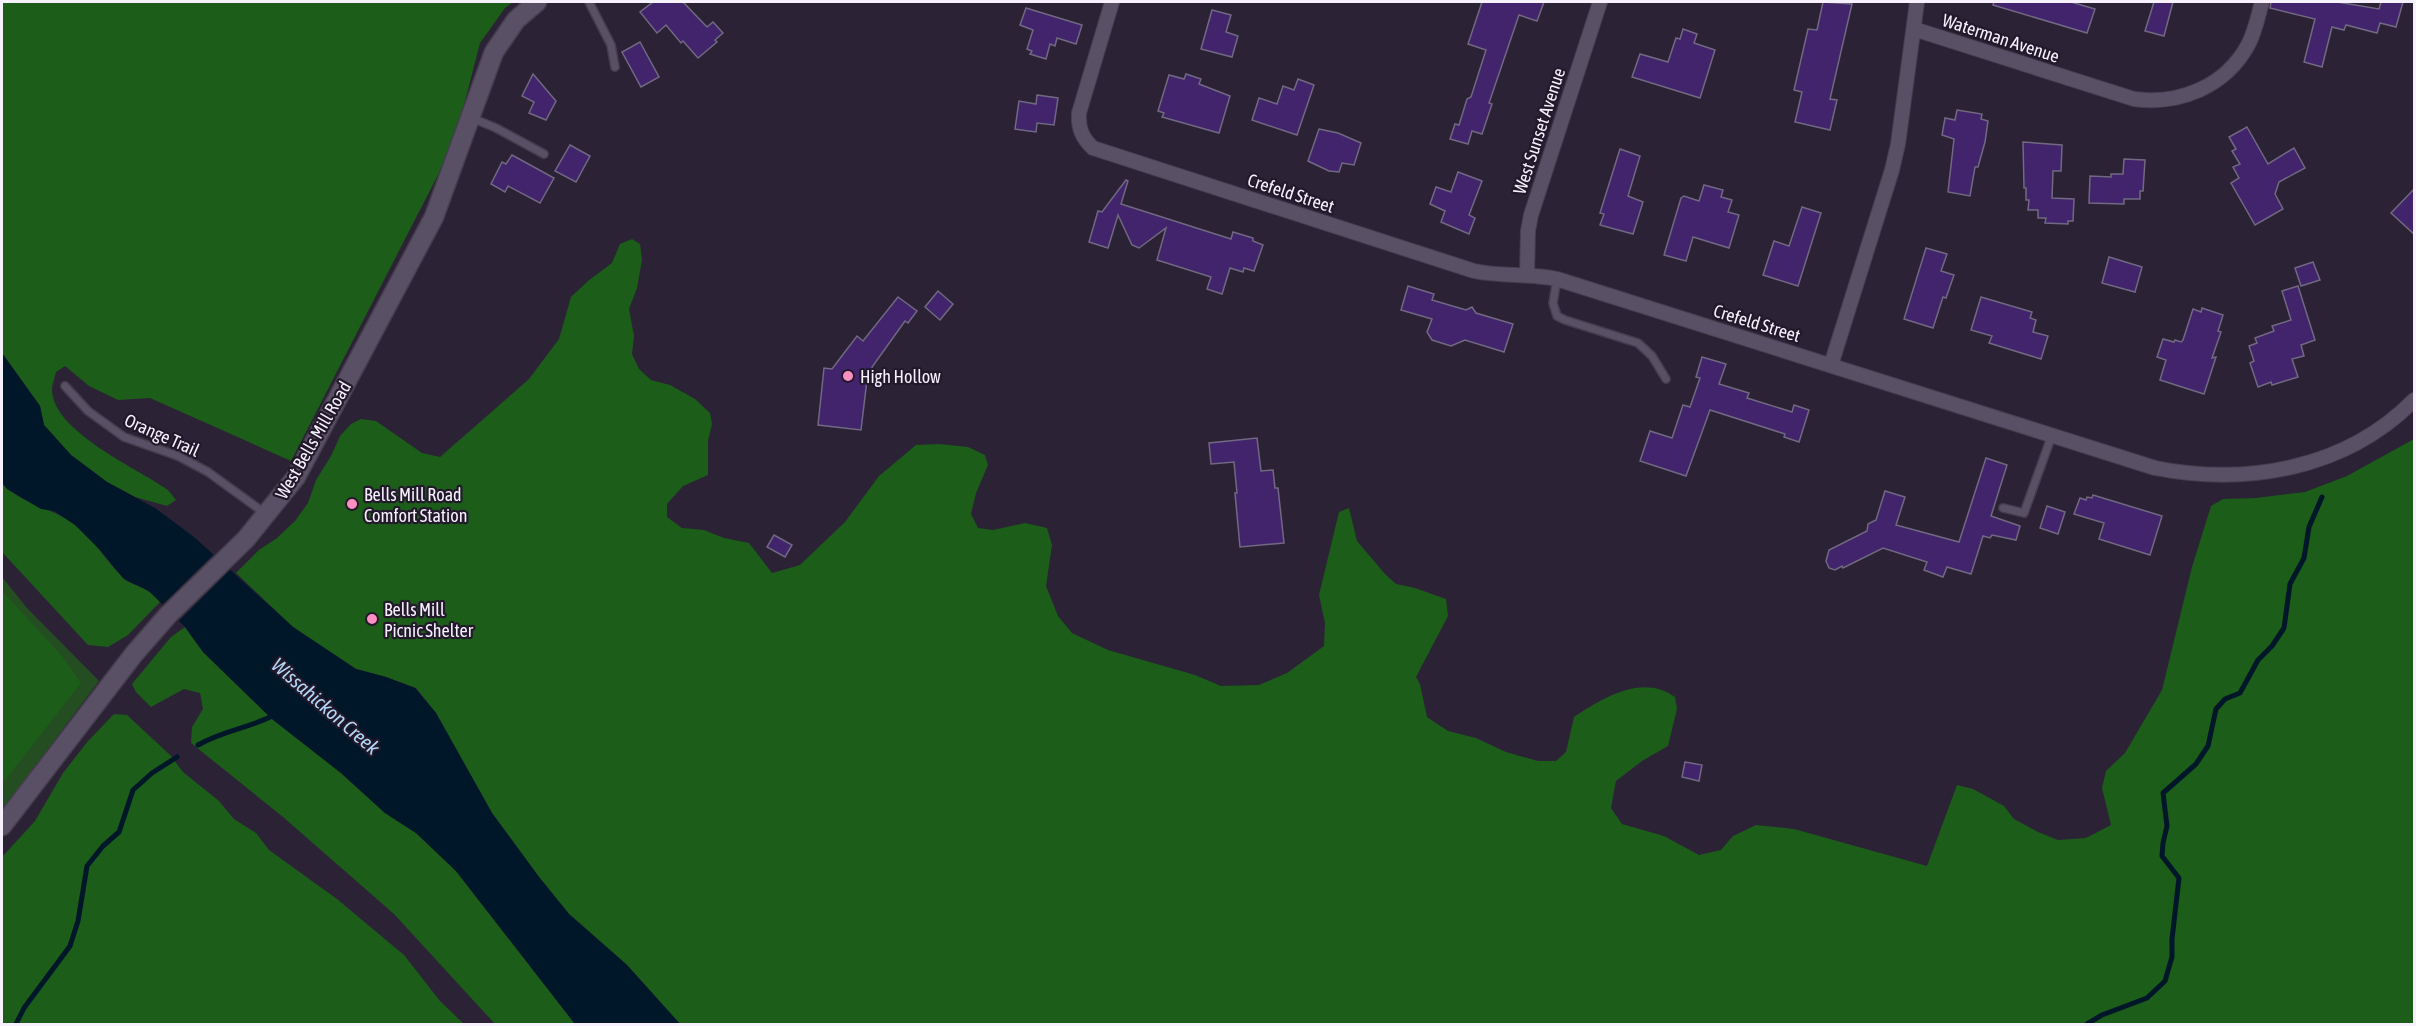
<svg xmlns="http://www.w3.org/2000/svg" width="2416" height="1026" font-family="'Asap Condensed',sans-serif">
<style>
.green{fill:#244e22}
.forest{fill:#1b5d19}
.water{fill:#001729}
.pier{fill:#2c2236}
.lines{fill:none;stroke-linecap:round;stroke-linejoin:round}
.stream{stroke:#001729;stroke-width:5}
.building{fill:#41246c;stroke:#706981;stroke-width:1.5}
.service-casing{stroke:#463e4e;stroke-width:10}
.minor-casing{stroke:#463e4e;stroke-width:16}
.tertiary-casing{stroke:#463e4e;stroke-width:21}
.service{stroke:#5a5066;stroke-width:7}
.minor{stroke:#5a5066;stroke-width:14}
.tertiary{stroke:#5a5066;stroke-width:18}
.poi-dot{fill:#fc8fc2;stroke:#22192b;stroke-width:2}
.labels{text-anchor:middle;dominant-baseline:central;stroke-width:4.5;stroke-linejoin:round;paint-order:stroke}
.street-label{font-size:18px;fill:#f7f1fe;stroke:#22192b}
.poi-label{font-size:18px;fill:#f7f1fe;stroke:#22192b;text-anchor:start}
.water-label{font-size:20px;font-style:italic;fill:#b2d7f8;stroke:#22192b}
</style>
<rect width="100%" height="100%" fill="#2c2236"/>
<polygon class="green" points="2,577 27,608 99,681 2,810"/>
<g class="forest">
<path d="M2 2H513L505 8 480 43 462 113 439 173 291 461 150 398 118 400 89 386 65 366 56 372C55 377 52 384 52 390 53 432 139 469 168 490L176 500 167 506 135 497 107 482 71 455 44 425 40 406 2 353Z"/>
<path d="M632 239 640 244 642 260 637 288 629 309 634 336 632 354 639 369 651 380 670 385 695 399 710 413 712 424 708 441V475L683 486 667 504V517L682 528 704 530 724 538 749 543 772 573 800 565 845 522 879 476 916 445 939 444 968 447 985 455 988 465 976 493 971 514 978 528 993 530 1025 523 1047 528 1052 545 1046 586 1058 616 1072 633 1108 650 1195 675 1221 686 1259 685 1287 673 1324 646 1325 623 1319 595 1339 512 1349 508 1357 541 1385 574 1396 584 1415 588 1446 599 1448 616 1416 677 1420 684 1427 717 1448 731 1476 738 1506 752 1538 761H1556L1566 752 1574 717C1602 698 1643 673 1675 697L1677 709 1668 746 1642 761 1616 781 1611 808 1622 824 1664 836 1699 855 1721 850 1733 836 1756 825 1794 829 1927 866 1957 785 1973 789 2004 806 2014 819 2038 832 2058 840 2086 838 2111 825 2102 788 2106 771 2125 753 2162 690 2192 567 2211 506 2223 499 2256 498 2305 492 2347 476 2414 439V1024H680L627 965 569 914 539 877 492 813 436 713 416 688 386 677 356 669 293 627 236 573 259 550 277 538 295 521 308 503 316 480 331 456 340 436 351 424 361 419 376 421 422 453 440 457 529 379 559 339 571 297 588 281 612 263 620 244Z"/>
<path d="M2 483C21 504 50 507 73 523 93 537 105 560 122 577 128 584 139 585 146 590 152 593 156 598 160 602L128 635 108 647 88 645 2 552Z"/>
<polygon points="2,591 62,656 81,683 2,784"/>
<polygon points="185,627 203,652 272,719 341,773 385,813 416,833 456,871 575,1024 495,1024 394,914 283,817 191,743 192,727 203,709 200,693 184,689 151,707 136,692 132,684 171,637"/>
<polygon points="114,714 127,715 170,755 183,772 219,801 234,819 256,833 269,850 337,899 404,955 440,1001 464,1024 2,1024 2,857 35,821 63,773 88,741"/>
</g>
<polygon class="water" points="2,353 40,406 44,425 71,455 107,482 155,508 194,537 293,627 356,669 386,677 415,688 436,713 492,813 539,877 569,914 627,965 680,1024 575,1024 456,871 416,833 385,813 341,773 272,719 203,652 185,627 149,591 124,579 100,550 75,525 54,511 41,509 7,489 2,483"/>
<polygon class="pier" points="216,552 233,567 177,623 160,607"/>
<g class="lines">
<g class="stream">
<path d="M198 745C224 730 250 728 274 715"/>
<polyline points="16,1024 24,1008 70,946 78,921 87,866 103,846 119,832 133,790 152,773 177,757"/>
<polyline points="2087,1024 2102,1015 2147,998 2165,981 2172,957 2172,939 2179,878 2162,856 2163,843 2167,826 2163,793 2196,764 2208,746 2216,709 2225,699 2240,693 2258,660 2272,646 2284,628 2290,584 2304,558 2309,527 2322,497"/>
</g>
</g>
<g class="building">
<polygon points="653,2 683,2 707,27 713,22 723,33 715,40 717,42 698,58 683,41 681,43 666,25 657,33 640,12"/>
<polygon points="1482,2 1544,2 1537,21 1519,15 1489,103 1492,104 1482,134 1472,131 1468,144 1450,139 1455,124 1459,125 1467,99 1471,97 1486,50 1468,44"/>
<polygon points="1823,2 1852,4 1830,99 1837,100 1830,130 1795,122 1802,92 1794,90 1808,29 1817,30"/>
<polygon points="1994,2 2071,2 2095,9 2087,33 1993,5"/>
<polygon points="2154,2 2173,2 2164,36 2145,31"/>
<polygon points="2271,2 2337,2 2379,9 2381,2 2403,2 2396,27 2380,23 2377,33 2346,25 2344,30 2332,27 2322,67 2304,62 2315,19 2270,8"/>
<polygon points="1026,8 1082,25 1076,44 1057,38 1055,46 1050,44 1046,59 1030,54 1032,51 1027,49 1033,30 1020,25"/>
<polygon points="1212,10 1231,15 1226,32 1238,36 1232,57 1201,49"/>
<polygon points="1683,29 1697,34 1694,43 1715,50 1700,98 1632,77 1640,54 1668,62 1676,38 1680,39"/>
<polygon points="640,42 659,77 641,87 622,52"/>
<polygon points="533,74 556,101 546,120 529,113 534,102 522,96"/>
<polygon points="1186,74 1201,79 1199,84 1230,96 1219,133 1162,117 1164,113 1158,111 1169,75 1184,79"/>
<polygon points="1298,79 1314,85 1297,135 1252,120 1259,98 1277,104 1283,86 1294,90"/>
<polygon points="1037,95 1058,98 1054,125 1037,123 1036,132 1015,129 1019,101 1036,104"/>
<polygon points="1957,110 1982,114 1981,119 1988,121 1985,142 1978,167 1975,167 1970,196 1948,192 1954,139 1942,135 1945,118 1955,120"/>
<polygon points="2247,127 2268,164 2294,148 2305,168 2279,182 2275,194 2283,209 2255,225 2231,183 2239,178 2233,167 2240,164 2232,151 2236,149 2229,137"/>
<polygon points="1319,129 1338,133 1361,143 1354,165 1342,163 1339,172 1329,171 1308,161"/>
<polygon points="2023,142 2062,145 2061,171 2053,171 2052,198 2074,199 2073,221 2068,221 2068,224 2045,223 2046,218 2038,218 2038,210 2028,210 2029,200 2026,200 2026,188 2024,188"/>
<polygon points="570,145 590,156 576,182 555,171"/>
<polygon points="1620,149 1640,156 1628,196 1643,202 1633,234 1600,225 1604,214 1600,213"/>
<polygon points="512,155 554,178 540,203 508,186 505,192 491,184 502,162 506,164"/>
<polygon points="2124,159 2145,160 2143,191 2140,191 2140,199 2124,199 2124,204 2089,203 2090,176 2111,177 2111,174 2123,174"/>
<polygon points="1458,172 1482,181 1469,215 1475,218 1469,234 1441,222 1445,211 1430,204 1436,187 1451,192"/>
<polygon points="1126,180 1128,181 1121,204 1231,239 1233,232 1253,238 1253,241 1263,245 1254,271 1244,268 1243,272 1230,268 1222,294 1207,289 1211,277 1157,260 1166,228 1139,248 1132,245 1118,215 1108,248 1089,242 1098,211 1102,212"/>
<polygon points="1704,185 1723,190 1721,197 1732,200 1728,212 1739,215 1729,248 1693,237 1686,261 1664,255 1681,198 1684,196 1699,201"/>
<polygon points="2415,188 2415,235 2391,213"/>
<polygon points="1802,207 1821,213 1798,286 1763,275 1774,241 1789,246"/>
<polygon points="1926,248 1947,254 1941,271 1954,275 1946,298 1943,297 1933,328 1904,319"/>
<polygon points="2109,257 2142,267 2135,292 2102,283"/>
<polygon points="2313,262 2320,280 2301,286 2295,268"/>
<polygon points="1408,286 1434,294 1432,300 1466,310 1472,307 1476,313 1513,324 1504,352 1465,340 1451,346 1432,340 1427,332 1432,319 1401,310"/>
<polygon points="2298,286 2315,340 2301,345 2304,356 2292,359 2298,377 2272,385 2271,382 2258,387 2250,363 2254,361 2249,346 2257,343 2255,338 2274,331 2272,326 2291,320 2282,291"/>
<polygon points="938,291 953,304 940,320 925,307"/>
<polygon points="898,297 917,311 908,323 905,321 872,367 876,377 867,380 861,430 818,425 824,368 832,369 857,336 863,341"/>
<polygon points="1981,297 2032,312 2030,318 2036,320 2033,332 2048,336 2041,359 1989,343 1992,336 1971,330"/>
<polygon points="2202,308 2223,315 2218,331 2221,332 2212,358 2216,357 2204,394 2160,380 2166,360 2157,357 2163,339 2174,342 2175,340 2181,342 2183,340 2193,309 2201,312"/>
<polygon points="1702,357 1726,364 1719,384 1749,393 1747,398 1792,412 1794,405 1809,410 1799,442 1784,437 1785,434 1710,410 1686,476 1640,461 1650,431 1672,438 1683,405 1690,407 1700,378 1696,377"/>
<polygon points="1257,438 1261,471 1273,470 1275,488 1278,488 1284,543 1240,547 1235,493 1237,493 1234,462 1211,464 1209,443"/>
<polygon points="1986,458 2007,465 1991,516 2020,526 2016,540 1992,535 1990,538 1983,536 1971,574 1947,567 1943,577 1924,570 1927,562 1883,548 1843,568 1842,566 1835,570 1829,568 1826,561 1829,550 1867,531 1868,524 1876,520 1885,491 1905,497 1896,525 1959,542"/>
<polygon points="2093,495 2162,516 2150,555 2099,539 2104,523 2074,514 2080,498 2086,500 2087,497 2092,498"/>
<polygon points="2047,506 2065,512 2058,534 2040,528"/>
<polygon points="774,535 792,545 785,557 767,547"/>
<polygon points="1685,762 1702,765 1699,781 1682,777"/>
</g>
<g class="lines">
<g class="service-casing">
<g id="service">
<polyline points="589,2 611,45 615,67"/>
<polyline points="472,118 496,128 544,154"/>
<polyline points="1557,279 1553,303 1557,316 1565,320 1638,343 1652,356 1666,379"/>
<polyline points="65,386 88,411 124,437 178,456 208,472 266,514"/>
<polyline points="2003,508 2024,513 2052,435"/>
</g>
</g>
<g class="minor-casing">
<g id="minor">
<path d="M1112 2 1079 113C1078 128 1082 138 1093 148L1474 271C1502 277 1529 273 1557 279L2155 468C2247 486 2346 469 2414 400"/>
<path d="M1914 29 2134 99C2179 105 2225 87 2248 45 2255 32 2258 16 2262 2"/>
<polyline points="1527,274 1528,231 1531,215 1600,2"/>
<polyline points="1831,365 1892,170 1898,144 1917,2"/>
</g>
</g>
<g class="tertiary-casing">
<polyline id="tertiary" points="2,826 134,654 168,615 246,539 296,477 434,217 494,52 516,20 537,2"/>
</g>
<use href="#service" class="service"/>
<use href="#minor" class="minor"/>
<use href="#tertiary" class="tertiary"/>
</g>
<g class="poi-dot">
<circle cx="848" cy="376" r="6"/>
<circle cx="352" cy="504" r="6"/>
<circle cx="372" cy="619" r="6"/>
</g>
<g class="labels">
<g class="street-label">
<text transform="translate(2001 38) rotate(18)">Waterman Avenue</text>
<text transform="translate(1539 131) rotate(-72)">West Sunset Avenue</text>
<text transform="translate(1291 193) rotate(18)">Crefeld Street</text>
<text transform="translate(1757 323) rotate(17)">Crefeld Street</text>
<text transform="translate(162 435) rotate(24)">Orange Trail</text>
<text transform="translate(313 440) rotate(-60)">West Bells Mill Road</text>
</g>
<g class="poi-label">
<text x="860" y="376">High Hollow</text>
<text x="364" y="494">Bells Mill Road<tspan x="364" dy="21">Comfort Station</tspan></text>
<text x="384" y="609">Bells Mill<tspan x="384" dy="21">Picnic Shelter</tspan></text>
</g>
<g class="water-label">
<text transform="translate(326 706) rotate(41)">Wissahickon Creek</text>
</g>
</g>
<rect width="2416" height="1026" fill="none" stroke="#f7f1fe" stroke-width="6"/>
</svg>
